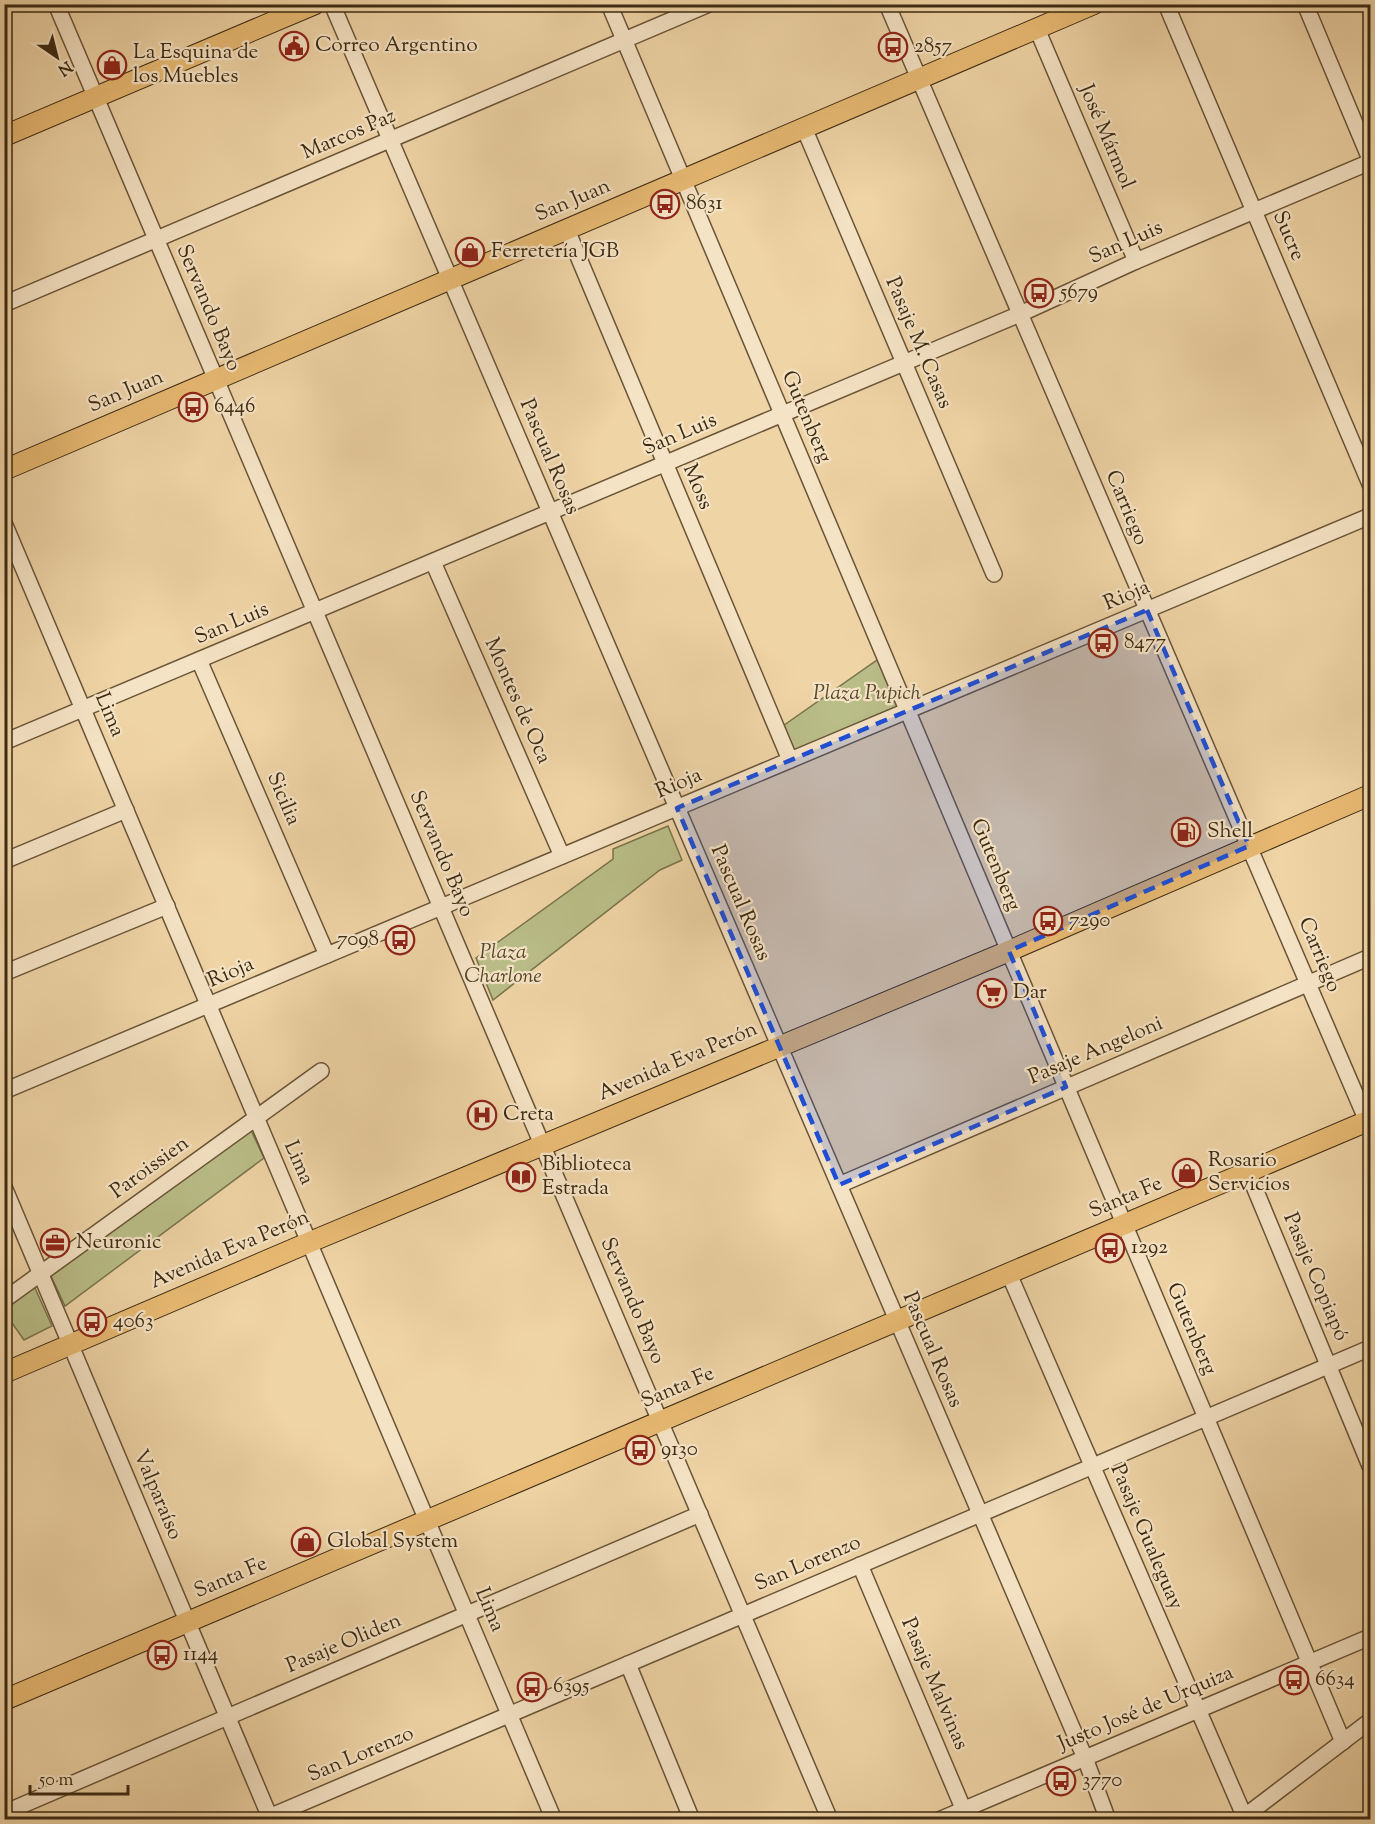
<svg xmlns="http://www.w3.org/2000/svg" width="1375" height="1824" font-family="'Sorts Mill Goudy',serif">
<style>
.green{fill:#b9bd87;stroke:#7a744c;stroke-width:1.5}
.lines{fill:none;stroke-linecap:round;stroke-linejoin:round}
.minor-casing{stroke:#695437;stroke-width:18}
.major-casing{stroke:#3c2a12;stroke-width:22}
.minor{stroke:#f5e3c5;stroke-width:15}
.major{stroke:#e8ba73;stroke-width:20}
.marked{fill:#1d4ed8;fill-opacity:0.2;stroke:#1d4ed8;stroke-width:4.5;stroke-dasharray:12 8;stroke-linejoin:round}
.labels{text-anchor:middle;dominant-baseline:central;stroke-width:4.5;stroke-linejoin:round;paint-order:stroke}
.poi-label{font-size:21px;fill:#3c2a12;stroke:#f5e3c5;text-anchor:start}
.street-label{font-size:21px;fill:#3c2a12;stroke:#f5e3c5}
.park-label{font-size:21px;font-style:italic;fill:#554729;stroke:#f5e3c5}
</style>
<rect width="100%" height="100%" fill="#efd4a6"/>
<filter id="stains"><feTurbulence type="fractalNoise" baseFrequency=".00333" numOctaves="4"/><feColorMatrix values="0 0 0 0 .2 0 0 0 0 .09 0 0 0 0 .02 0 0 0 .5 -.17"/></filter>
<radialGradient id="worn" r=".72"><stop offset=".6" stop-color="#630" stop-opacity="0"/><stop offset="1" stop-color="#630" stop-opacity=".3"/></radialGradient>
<g class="green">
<polygon points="880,658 900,705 791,752 780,728"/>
<polygon points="668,826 682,860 660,870 493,1000 476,958 613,859 613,849"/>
<polygon points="250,1128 264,1158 65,1306 51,1276"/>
<polygon points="34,1286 52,1326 24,1340 5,1313 4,1307"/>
</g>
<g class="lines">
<g class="minor-casing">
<g id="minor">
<polyline points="56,4 830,1820"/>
<polyline points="332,4 1085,1758 1108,1820"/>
<polyline points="609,4 1343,1742"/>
<polyline points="887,4 1370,1128"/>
<polyline points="1166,4 1370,484"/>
<polyline points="1305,4 1370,159"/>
<polyline points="1037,29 1136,261"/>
<polyline points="804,128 994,574"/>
<polyline points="567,230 790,760"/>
<polyline points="4,304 709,4"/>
<polyline points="4,523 554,1820"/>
<polyline points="433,562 562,856"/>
<polyline points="199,660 327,955"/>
<polyline points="4,742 1020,314 1136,261 1370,162"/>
<polyline points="4,861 126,810"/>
<polyline points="4,973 167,906"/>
<polyline points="4,1091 1370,516"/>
<polyline points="1248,1172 1370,1466"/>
<polyline points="839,1185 1370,957"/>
<polyline points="4,1187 271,1820"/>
<polyline points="1009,1274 1246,1820"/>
<polyline points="4,1300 321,1071"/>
<polyline points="860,1565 968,1820"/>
<polyline points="628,1664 692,1820"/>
<polyline points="4,1813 700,1514"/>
<polyline points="262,1820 1370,1348"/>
<polyline points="939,1820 1370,1637"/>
<polyline points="1240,1820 1370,1721"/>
</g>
</g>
<g class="major-casing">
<g id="major">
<polyline points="4,136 315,4"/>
<polyline points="4,470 1094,4"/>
<polyline points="4,1373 310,1242 1009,951 1370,795"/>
<polyline points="4,1700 1370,1120"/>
</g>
</g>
<use href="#minor" class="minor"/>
<use href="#major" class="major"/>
</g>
<path class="marked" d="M1147 610 1249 846 1009 951 1066 1087 839 1185 677 808Z"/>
<defs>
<g id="civic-ring" transform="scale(1.5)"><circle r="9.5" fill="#f5e3c5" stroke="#8f2418" stroke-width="1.5"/><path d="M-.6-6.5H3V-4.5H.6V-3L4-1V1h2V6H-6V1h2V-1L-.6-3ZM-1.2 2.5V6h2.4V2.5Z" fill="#8f2418"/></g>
<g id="bus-ring" transform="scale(1.5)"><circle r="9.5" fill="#f5e3c5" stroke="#8f2418" stroke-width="1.5"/><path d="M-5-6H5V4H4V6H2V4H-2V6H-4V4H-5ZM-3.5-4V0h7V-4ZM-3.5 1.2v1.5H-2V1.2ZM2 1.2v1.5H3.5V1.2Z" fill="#8f2418"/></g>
<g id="shop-ring" transform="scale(1.5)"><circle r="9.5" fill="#f5e3c5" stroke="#8f2418" stroke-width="1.5"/><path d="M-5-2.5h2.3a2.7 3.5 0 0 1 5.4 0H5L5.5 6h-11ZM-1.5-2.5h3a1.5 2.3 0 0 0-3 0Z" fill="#8f2418"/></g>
<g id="fuel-ring" transform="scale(1.5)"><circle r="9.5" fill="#f5e3c5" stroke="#8f2418" stroke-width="1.5"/><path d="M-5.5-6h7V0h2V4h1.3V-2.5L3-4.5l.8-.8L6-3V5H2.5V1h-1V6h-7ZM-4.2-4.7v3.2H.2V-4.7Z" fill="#8f2418"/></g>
<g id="supermarket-ring" transform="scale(1.5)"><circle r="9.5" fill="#f5e3c5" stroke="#8f2418" stroke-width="1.5"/><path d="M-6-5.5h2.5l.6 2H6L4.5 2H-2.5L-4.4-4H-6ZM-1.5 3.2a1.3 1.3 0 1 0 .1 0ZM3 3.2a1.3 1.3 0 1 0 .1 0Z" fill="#8f2418"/></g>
<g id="hospital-ring" transform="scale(1.5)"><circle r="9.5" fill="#f5e3c5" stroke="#8f2418" stroke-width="1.5"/><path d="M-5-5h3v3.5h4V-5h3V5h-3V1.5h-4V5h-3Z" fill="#8f2418"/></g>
<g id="library-ring" transform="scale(1.5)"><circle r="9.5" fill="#f5e3c5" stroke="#8f2418" stroke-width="1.5"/><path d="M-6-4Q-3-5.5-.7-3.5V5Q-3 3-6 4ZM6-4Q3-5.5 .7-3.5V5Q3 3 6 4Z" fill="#8f2418"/></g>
<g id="office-ring" transform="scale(1.5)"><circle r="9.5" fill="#f5e3c5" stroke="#8f2418" stroke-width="1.5"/><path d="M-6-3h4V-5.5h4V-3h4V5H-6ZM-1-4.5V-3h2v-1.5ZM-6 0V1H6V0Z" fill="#8f2418"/></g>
</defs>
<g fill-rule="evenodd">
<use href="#civic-ring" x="294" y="46"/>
<use href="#bus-ring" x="893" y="47"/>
<use href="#shop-ring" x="112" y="65"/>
<use href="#bus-ring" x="665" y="204"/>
<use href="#shop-ring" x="470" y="252"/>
<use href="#bus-ring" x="1039" y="293"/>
<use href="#bus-ring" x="193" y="407"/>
<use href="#bus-ring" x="1103" y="643"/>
<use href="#fuel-ring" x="1186" y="832"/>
<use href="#bus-ring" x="1048" y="921"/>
<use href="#bus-ring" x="400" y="940"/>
<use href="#supermarket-ring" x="992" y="993"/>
<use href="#hospital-ring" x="482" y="1115"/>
<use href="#shop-ring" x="1187" y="1173"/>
<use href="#library-ring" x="521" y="1177"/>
<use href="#office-ring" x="55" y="1243"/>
<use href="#bus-ring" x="1110" y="1248"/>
<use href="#bus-ring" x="92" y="1322"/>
<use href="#bus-ring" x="640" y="1450"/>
<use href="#shop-ring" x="306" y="1542"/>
<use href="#bus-ring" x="162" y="1655"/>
<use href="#bus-ring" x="1294" y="1680"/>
<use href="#bus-ring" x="532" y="1687"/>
<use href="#bus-ring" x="1061" y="1781"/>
</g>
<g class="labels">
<g class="poi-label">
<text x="315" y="46">Correo Argentino</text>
<text x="914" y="47">2857</text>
<text x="133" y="53">La Esquina de<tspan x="133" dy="24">los Muebles</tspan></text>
<text x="686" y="204">8631</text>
<text x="491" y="252">Ferretería JGB</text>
<text x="1060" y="293">5679</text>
<text x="214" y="407">6446</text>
<text x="1124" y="643">8477</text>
<text x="1207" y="832">Shell</text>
<text x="1069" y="921">7290</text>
<text x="379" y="940" text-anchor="end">7098</text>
<text x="1013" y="993">Dar</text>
<text x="503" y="1115">Creta</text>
<text x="1208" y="1161">Rosario<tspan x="1208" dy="24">Servicios</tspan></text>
<text x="542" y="1165">Biblioteca<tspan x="542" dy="24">Estrada</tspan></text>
<text x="76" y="1243">Neuronic</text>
<text x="1131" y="1248">1292</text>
<text x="113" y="1322">4063</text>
<text x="661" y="1450">9130</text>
<text x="327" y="1542">Global System</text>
<text x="183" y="1655">1144</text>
<text x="1315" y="1680">6634</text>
<text x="553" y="1687">6395</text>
<text x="1082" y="1781">3770</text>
</g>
<g class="street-label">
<text transform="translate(349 135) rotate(-23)">Marcos Paz</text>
<text transform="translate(1106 137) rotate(67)">José Mármol</text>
<text transform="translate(573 201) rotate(-23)">San Juan</text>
<text transform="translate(1288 236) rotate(67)">Sucre</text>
<text transform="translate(1126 243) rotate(-24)">San Luis</text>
<text transform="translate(208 308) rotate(67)">Servando Bayo</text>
<text transform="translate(918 343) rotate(67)">Pasaje M. Casas</text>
<text transform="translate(126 392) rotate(-23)">San Juan</text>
<text transform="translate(806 417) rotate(67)">Gutenberg</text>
<text transform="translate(680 435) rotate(-23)">San Luis</text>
<text transform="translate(549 457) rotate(67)">Pascual Rosas</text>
<text transform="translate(697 487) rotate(67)">Moss</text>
<text transform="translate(1126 508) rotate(67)">Carriego</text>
<text transform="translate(1127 596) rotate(-23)">Rioja</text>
<text transform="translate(232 624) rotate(-23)">San Luis</text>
<text transform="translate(517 701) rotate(66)">Montes de Oca</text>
<text transform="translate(109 715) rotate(67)">Lima</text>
<text transform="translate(679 784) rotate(-23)">Rioja</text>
<text transform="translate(283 799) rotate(67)">Sicilia</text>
<text transform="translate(441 854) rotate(67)">Servando Bayo</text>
<text transform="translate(995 865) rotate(67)">Gutenberg</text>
<text transform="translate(740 903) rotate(67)">Pascual Rosas</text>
<text transform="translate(1319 955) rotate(67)">Carriego</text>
<text transform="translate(231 973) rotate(-23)">Rioja</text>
<text transform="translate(1096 1051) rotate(-23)">Pasaje Angeloni</text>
<text transform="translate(678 1062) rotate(-23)">Avenida Eva Perón</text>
<text transform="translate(298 1163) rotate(66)">Lima</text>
<text transform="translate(150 1168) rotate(-36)">Paroissien</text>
<text transform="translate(1126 1198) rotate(-23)">Santa Fe</text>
<text transform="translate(230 1250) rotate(-23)">Avenida Eva Perón</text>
<text transform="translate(1315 1277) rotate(67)">Pasaje Copiapó</text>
<text transform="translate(632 1301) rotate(67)">Servando Bayo</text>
<text transform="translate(1191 1329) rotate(67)">Gutenberg</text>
<text transform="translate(932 1350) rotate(67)">Pascual Rosas</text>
<text transform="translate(678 1388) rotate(-23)">Santa Fe</text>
<text transform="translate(157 1495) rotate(67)">Valparaíso</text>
<text transform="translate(1146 1537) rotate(67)">Pasaje Gualeguay</text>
<text transform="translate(808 1564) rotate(-23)">San Lorenzo</text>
<text transform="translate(231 1578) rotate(-23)">Santa Fe</text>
<text transform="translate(489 1610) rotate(67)">Lima</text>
<text transform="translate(344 1644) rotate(-23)">Pasaje Oliden</text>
<text transform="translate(934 1684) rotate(67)">Pasaje Malvinas</text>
<text transform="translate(1146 1709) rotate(-23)">Justo José de Urquiza</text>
<text transform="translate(361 1755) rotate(-23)">San Lorenzo</text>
</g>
<g class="park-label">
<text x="867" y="694">Plaza Pupich</text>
<text x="503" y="953">Plaza<tspan x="503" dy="24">Charlone</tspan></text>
</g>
</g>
<rect width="1375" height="1824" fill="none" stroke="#efd4a6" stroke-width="24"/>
<rect x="6" y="6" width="1363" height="1812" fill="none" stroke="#3c2a12" stroke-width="3"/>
<rect x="12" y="12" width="1351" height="1800" fill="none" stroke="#3c2a12" stroke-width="1.5"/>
<g transform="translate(57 57) rotate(145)" stroke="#f5e3c5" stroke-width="4.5" paint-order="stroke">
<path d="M0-4.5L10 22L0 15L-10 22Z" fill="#3c2a12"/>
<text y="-9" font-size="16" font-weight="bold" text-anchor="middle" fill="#3c2a12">N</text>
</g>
<path d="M30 1785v9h98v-9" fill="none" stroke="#3c2a12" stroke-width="3"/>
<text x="39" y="1785" font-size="18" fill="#3c2a12" stroke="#f5e3c5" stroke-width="4.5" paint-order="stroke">50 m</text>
<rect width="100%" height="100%" filter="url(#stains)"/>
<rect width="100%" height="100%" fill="url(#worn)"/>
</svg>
